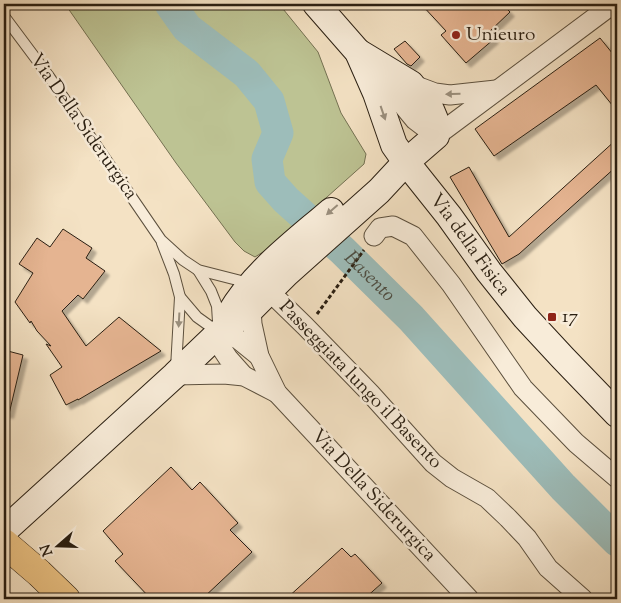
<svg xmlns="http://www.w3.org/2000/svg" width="621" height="603" font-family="'Sorts Mill Goudy',serif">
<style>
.green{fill:#bdc393;stroke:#747152}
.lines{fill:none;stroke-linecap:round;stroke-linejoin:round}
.river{stroke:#9dbdba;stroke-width:31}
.building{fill:#e5b491;stroke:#2a1f12;filter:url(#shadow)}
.lane-casing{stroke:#5c503e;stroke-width:12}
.street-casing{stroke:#5c503e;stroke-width:21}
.secondary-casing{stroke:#2a1f12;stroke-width:28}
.primary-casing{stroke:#2a1f12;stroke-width:29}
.path{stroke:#2a1f12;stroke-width:3;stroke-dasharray:4 2.5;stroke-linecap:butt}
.lane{stroke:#f8ecd9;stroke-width:10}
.street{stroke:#f8ecd9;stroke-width:19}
.secondary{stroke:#f8ecd9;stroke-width:26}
.primary{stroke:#eac182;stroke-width:28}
.oneway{fill:#9b907f}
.poi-dot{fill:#8f2418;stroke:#f8ecd9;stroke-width:2}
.labels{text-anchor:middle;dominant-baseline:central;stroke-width:5;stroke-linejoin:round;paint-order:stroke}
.poi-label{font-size:19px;fill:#2a1f12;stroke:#f8ecd9;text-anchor:start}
.street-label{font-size:19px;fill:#2a1f12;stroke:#f8ecd9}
.water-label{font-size:20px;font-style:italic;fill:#4c4e44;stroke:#f8ecd9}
</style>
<defs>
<filter id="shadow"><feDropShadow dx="4.5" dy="4.5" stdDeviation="1" flood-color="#0004"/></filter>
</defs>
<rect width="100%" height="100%" fill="#f4e2c4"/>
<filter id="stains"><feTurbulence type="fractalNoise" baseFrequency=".004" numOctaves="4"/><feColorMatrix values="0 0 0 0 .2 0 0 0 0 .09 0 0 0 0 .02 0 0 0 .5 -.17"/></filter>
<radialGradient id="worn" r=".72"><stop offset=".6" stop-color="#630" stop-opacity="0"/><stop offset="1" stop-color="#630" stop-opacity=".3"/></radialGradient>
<polygon class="green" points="65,4 279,4 318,52 341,113 366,154 364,164 271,247 255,257 244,251 235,242 176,163"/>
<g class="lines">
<path class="river" id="s1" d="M170 4 187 28 247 74 269 101 278 133 267 159 270 182 286 200 342 250 411 318 563 487 617 541"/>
</g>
<g class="building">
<polygon points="421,4 502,4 510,12 489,32 494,39 466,63 441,35 446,31"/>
<polygon points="600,38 617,59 617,111 596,85 494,156 475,129"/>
<polygon points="405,41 420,57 411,66 407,64 394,49"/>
<polygon points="617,139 617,166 519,254 502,264 450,177 469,167 509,237"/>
<polygon points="63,229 92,248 86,258 105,271 83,299 78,295 62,311 86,346 119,317 161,351 78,400 78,399 66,405 50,375 62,367 46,344 51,346 37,331 31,321 30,323 15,302 33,273 19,264 37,238 50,247"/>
<polygon points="4,350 23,355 9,414 4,413"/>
<polygon points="171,467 192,490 200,482 238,523 230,530 252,552 202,599 151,599 115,561 123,554 103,531"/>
<polygon points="342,548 351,557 355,554 382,583 364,599 286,599"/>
</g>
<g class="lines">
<g class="lane-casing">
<g id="lane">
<polyline points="4,16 48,75 161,240 183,260 198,270 249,283"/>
<polyline points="162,243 174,274 180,297 176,368"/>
<polyline points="198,270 211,291 217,306 218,322"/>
<polyline points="180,297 197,317 218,332"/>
</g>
</g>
<g class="street-casing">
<g id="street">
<polyline points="372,68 415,120 436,136 613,4"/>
<polyline points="411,84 435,93 450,95 496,90"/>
<polyline points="374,236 380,228 393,226 413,236 451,284 523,388 576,443 617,478"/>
<polyline points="269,291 305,326 370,393 433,463 452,478 487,498 508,518 527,538 548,568 583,599"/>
<polyline points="251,309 252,324 259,356 277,393 469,599"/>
<polyline points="219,333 222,349 228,358 244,376"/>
<polyline points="219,333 238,339 259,356"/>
<polyline points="175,375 224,374 244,376 277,393"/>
</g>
</g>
<g class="secondary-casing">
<g id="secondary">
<path id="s2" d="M316 4 358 52 376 93 394 145 406 162 449 216 489 272 525 317 563 358 617 414"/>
<path d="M229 315C254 272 294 243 331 211"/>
<polyline points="4,531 175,375 219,333 251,309 286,274 379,191 406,162 436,136 436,122 431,110 411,84 358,52"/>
</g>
</g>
<g class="primary-casing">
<polyline id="primary" points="4,543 39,573 66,599"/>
</g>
<polyline class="path" points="317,314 364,250"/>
<use href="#lane" class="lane"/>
<use href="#street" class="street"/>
<use href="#secondary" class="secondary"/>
<use href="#primary" class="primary"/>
</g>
<defs><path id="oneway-solid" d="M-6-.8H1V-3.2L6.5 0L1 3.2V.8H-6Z" transform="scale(1.25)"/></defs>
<g class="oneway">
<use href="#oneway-solid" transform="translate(453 94) rotate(178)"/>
<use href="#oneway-solid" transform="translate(383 113) rotate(71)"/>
<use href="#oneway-solid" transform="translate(332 210) rotate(139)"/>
<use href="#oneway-solid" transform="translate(179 320) rotate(93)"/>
</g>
<g class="poi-dot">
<circle cx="456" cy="35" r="5"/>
<rect x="547" y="312" width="10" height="10" rx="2.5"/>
</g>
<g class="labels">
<g class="poi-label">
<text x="466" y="35">Unieuro</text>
<text x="562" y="317">17</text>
</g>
<g class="street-label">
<text transform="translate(83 127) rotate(55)">Via Della Siderurgica</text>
<text stroke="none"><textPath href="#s2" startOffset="289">Via della Fisica</textPath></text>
<text transform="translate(360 385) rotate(46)">Passeggiata lungo il Basento</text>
<text transform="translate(373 496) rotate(47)">Via Della Siderurgica</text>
</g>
<g class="water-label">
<text stroke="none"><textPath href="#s1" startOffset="362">Basento</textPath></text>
</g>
</g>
<rect width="621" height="603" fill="none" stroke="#f4e2c4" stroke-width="20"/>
<rect x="5" y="5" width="611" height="593" fill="none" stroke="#2a1f12" stroke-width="2.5"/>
<rect x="10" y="10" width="601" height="583" fill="none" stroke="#2a1f12"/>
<g transform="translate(58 546) rotate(250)" stroke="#f8ecd9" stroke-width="4" paint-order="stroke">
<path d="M0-4L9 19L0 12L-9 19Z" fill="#2a1f12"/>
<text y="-8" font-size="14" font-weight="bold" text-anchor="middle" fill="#2a1f12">N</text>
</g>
<rect width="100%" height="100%" filter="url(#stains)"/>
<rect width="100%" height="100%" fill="url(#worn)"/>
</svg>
